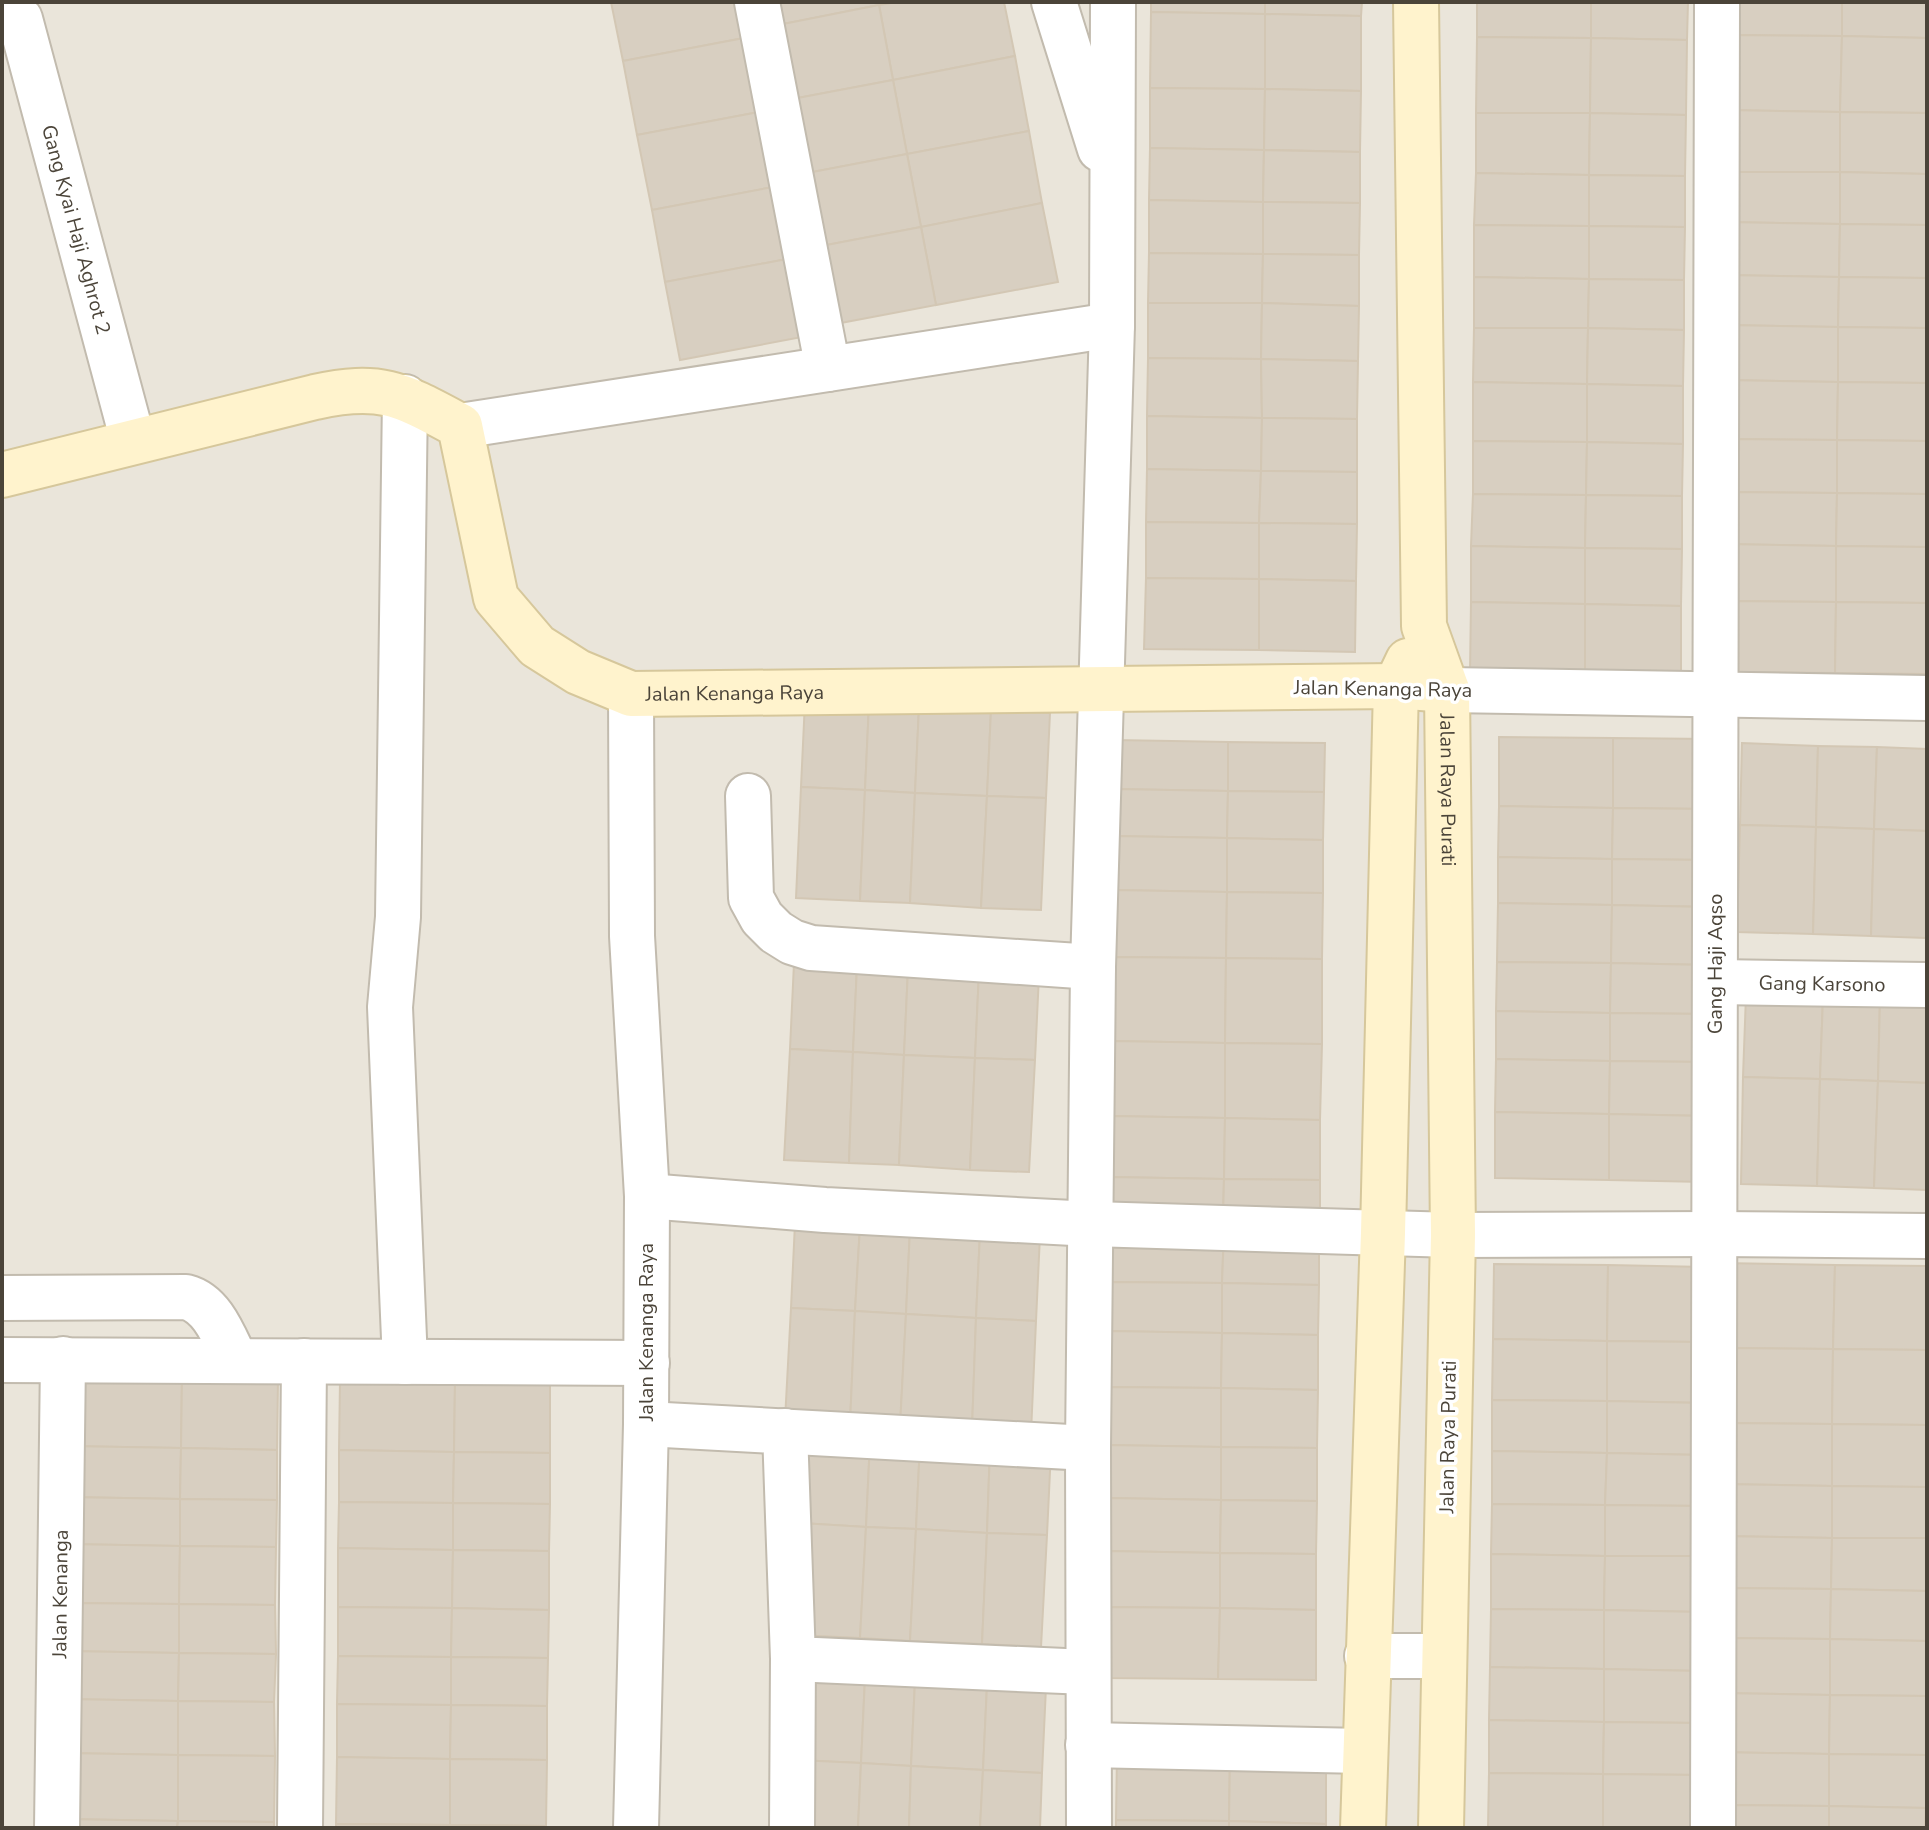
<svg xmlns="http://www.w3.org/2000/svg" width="1929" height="1830" font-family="'Nunito Sans',sans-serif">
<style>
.residential{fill:#eae5da}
.building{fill:#d8cfc1;stroke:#d3c7b4;stroke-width:2}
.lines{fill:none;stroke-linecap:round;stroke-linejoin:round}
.street-casing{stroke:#c2bbae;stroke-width:48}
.secondary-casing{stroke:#d6c79b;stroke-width:48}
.street{stroke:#fff;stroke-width:44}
.secondary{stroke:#fff3cd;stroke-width:44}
.labels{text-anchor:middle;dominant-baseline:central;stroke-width:7;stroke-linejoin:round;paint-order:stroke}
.street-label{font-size:20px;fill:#4b4439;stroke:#fff}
</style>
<rect width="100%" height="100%" fill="#f6f3ec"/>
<rect class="residential" x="2" y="2" width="1925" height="1826"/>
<g class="building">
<polygon points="611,2 737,2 744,38 623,61"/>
<polygon points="769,2 878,2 879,5 773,26"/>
<polygon points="897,2 1004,2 1015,56 893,80 879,5"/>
<polygon points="1151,2 1265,2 1265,14 1151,12"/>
<polygon points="1265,2 1362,2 1361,16 1265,14"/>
<polygon points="1477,2 1591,2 1591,38 1477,37"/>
<polygon points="1591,2 1688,2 1687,40 1591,38"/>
<polygon points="1728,2 1842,2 1842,36 1727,35"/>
<polygon points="1842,2 1927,2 1927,38 1842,36"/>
<polygon points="879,5 893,80 787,100 773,26"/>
<polygon points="1151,12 1265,14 1265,89 1150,88"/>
<polygon points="1265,14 1361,16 1361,91 1265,89"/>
<polygon points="1727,35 1842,36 1840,112 1727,110"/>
<polygon points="1842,36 1927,38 1927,113 1840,112"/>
<polygon points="1477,37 1591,38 1590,113 1476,113"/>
<polygon points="744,38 759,112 637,135 623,61"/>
<polygon points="1591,38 1687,40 1686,115 1590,113"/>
<polygon points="1015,56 1029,131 907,154 893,80"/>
<polygon points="893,80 907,154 802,174 787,100"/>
<polygon points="1150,88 1265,89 1264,150 1150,148"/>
<polygon points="1265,89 1361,91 1360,152 1264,150"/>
<polygon points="1727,110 1840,112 1840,172 1726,172"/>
<polygon points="759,112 773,187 652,210 637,135"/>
<polygon points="1840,112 1927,113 1927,174 1840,172"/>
<polygon points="1476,113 1590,113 1589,175 1476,173"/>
<polygon points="1590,113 1686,115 1685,176 1589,175"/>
<polygon points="1029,131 1042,203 921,227 907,154"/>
<polygon points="1150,148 1264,150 1263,202 1149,200"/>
<polygon points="1264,150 1360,152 1360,203 1263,202"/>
<polygon points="907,154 921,227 816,247 802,174"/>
<polygon points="1726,172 1840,172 1840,224 1725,222"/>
<polygon points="1840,172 1927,174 1927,225 1840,224"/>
<polygon points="1476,173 1589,175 1589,226 1474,225"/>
<polygon points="1589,175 1685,176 1685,227 1589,226"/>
<polygon points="773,187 787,259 665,282 652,210"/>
<polygon points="1149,200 1263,202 1263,254 1149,253"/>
<polygon points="1263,202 1360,203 1359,255 1263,254"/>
<polygon points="1042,203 1058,282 936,305 921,227"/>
<polygon points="1725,222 1840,224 1839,277 1725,275"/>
<polygon points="1840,224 1927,225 1927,278 1839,277"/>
<polygon points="1474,225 1589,226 1589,279 1474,277"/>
<polygon points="1589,226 1685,227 1684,280 1589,279"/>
<polygon points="921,227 936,305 830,325 816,247"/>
<polygon points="1149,253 1263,254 1262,303 1148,303"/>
<polygon points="1263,254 1359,255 1359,306 1262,303"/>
<polygon points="787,259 802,337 680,360 665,282"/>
<polygon points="1725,275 1839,277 1838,327 1725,325"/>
<polygon points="1474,277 1589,279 1588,328 1474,328"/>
<polygon points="1839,277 1927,278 1927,328 1838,327"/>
<polygon points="1589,279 1684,280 1684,330 1588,328"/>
<polygon points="1148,303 1262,303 1261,359 1148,358"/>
<polygon points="1262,303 1359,306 1358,361 1261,359"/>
<polygon points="1725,325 1838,327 1838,382 1724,380"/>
<polygon points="1838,327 1927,328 1927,383 1838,382"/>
<polygon points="1474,328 1588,328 1587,384 1473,382"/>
<polygon points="1588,328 1684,330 1683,386 1587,384"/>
<polygon points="1148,358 1261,359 1262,418 1147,416"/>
<polygon points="1261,359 1358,361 1357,419 1262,418"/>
<polygon points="1724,380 1838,382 1837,440 1724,439"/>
<polygon points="1473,382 1587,384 1587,442 1473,441"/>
<polygon points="1838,382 1927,383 1927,441 1837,440"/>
<polygon points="1587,384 1683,386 1683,444 1587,442"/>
<polygon points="1147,416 1262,418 1261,471 1147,469"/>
<polygon points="1262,418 1357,419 1357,472 1261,471"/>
<polygon points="1724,439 1837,440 1837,493 1723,492"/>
<polygon points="1837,440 1927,441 1927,494 1837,493"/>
<polygon points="1473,441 1587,442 1586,495 1473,494"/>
<polygon points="1587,442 1683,444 1682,496 1586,495"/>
<polygon points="1147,469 1261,471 1259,523 1146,522"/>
<polygon points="1261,471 1357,472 1357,524 1259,523"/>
<polygon points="1723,492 1837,493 1836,546 1723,544"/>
<polygon points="1837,493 1927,494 1927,547 1836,546"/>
<polygon points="1473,494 1586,495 1585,548 1471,546"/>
<polygon points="1586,495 1682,496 1682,549 1585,548"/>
<polygon points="1146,522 1259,523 1259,579 1146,578"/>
<polygon points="1259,523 1357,524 1356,581 1259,579"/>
<polygon points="1723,544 1836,546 1836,602 1722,601"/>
<polygon points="1471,546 1585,548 1585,604 1471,602"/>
<polygon points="1836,546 1927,547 1927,603 1836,602"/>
<polygon points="1585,548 1682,549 1681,606 1585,604"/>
<polygon points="1146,578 1259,579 1259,650 1144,649"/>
<polygon points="1259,579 1356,581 1355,652 1259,650"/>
<polygon points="1722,601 1836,602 1835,673 1721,672"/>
<polygon points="1471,602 1585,604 1585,675 1470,674"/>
<polygon points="1836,602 1927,603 1927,674 1835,673"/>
<polygon points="1585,604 1681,606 1681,677 1585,675"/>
<polygon points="805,701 869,704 865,790 801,787"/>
<polygon points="869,704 919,707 915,793 865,790"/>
<polygon points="919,707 991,710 987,796 915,793"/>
<polygon points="991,710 1050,713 1046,798 987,796"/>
<polygon points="1499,737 1613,738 1613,808 1499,806"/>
<polygon points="1613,738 1710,739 1709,809 1613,808"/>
<polygon points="1114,740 1228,742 1228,791 1113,789"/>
<polygon points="1228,742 1325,743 1324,792 1228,791"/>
<polygon points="1742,743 1818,746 1816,827 1740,825"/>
<polygon points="1818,746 1877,747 1874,829 1816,827"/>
<polygon points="1877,747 1927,749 1927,831 1874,829"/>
<polygon points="801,787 865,790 860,901 796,898"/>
<polygon points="1113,789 1228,791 1227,838 1113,836"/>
<polygon points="865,790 915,793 910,903 860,901"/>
<polygon points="1228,791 1324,792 1323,840 1227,838"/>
<polygon points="915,793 987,796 981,908 910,903"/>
<polygon points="987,796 1046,798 1041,910 981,908"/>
<polygon points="1499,806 1613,808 1612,859 1498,857"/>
<polygon points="1613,808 1709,809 1709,860 1612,859"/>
<polygon points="1740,825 1816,827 1813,934 1737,932"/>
<polygon points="1816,827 1874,829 1871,936 1813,934"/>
<polygon points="1874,829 1927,831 1926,938 1871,936"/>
<polygon points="1113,836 1227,838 1227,892 1112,890"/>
<polygon points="1227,838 1323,840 1323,893 1227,892"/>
<polygon points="1498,857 1612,859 1612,905 1498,903"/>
<polygon points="1612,859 1709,860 1708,907 1612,905"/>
<polygon points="1112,890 1227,892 1226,958 1112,957"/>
<polygon points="1227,892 1323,893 1322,959 1226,958"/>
<polygon points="1498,903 1612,905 1611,963 1497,962"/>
<polygon points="1612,905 1708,907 1707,965 1611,963"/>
<polygon points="1112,957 1226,958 1225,1043 1111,1041"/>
<polygon points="1226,958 1322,959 1322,1044 1225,1043"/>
<polygon points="1497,962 1611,963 1610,1013 1496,1011"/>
<polygon points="794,963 857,966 853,1052 790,1049"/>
<polygon points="1611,963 1707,965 1707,1014 1610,1013"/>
<polygon points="857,966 908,969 904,1055 853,1052"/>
<polygon points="908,969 979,972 975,1058 904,1055"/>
<polygon points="979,972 1039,975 1035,1060 975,1058"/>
<polygon points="1746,995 1823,997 1820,1079 1743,1077"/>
<polygon points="1823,997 1880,999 1878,1081 1820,1079"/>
<polygon points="1880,999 1927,1001 1927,1083 1878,1081"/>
<polygon points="1496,1011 1610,1013 1610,1061 1496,1059"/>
<polygon points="1610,1013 1707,1014 1706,1062 1610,1061"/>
<polygon points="1111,1041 1225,1043 1225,1118 1110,1116"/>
<polygon points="1225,1043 1322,1044 1320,1120 1225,1118"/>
<polygon points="790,1049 853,1052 849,1163 784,1160"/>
<polygon points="853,1052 904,1055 899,1165 849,1163"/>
<polygon points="904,1055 975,1058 970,1170 899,1165"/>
<polygon points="975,1058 1035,1060 1029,1172 970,1170"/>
<polygon points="1496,1059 1610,1061 1609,1114 1495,1112"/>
<polygon points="1610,1061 1706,1062 1706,1116 1609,1114"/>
<polygon points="1743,1077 1820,1079 1817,1186 1741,1184"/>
<polygon points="1820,1079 1878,1081 1874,1188 1817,1186"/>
<polygon points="1878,1081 1927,1083 1927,1190 1874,1188"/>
<polygon points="1495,1112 1609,1114 1609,1180 1495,1178"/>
<polygon points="1609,1114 1706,1116 1705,1182 1609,1180"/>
<polygon points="1110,1116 1225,1118 1224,1179 1109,1177"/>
<polygon points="1225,1118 1320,1120 1320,1180 1224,1179"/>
<polygon points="1109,1177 1224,1179 1223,1218 1110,1216"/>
<polygon points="1224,1179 1320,1180 1320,1219 1223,1218"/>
<polygon points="795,1223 860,1226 855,1311 791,1308"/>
<polygon points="860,1226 910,1229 906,1314 855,1311"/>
<polygon points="910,1229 980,1233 976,1318 906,1314"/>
<polygon points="1109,1229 1224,1231 1222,1283 1109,1282"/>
<polygon points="1224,1231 1319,1232 1319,1285 1222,1283"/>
<polygon points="980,1233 1040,1235 1036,1321 976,1318"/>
<polygon points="1720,1263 1835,1265 1833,1349 1719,1348"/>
<polygon points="1494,1264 1608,1265 1607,1341 1493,1339"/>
<polygon points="1608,1265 1705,1267 1703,1342 1607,1341"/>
<polygon points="1835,1265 1927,1266 1927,1350 1833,1349"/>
<polygon points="1109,1282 1222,1283 1222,1333 1108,1331"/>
<polygon points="1222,1283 1319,1285 1318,1335 1222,1333"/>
<polygon points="791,1308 855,1311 850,1423 785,1420"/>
<polygon points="855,1311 906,1314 900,1426 850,1423"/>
<polygon points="906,1314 976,1318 972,1429 900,1426"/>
<polygon points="976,1318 1036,1321 1031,1433 972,1429"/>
<polygon points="1108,1331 1222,1333 1221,1388 1108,1387"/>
<polygon points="1222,1333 1318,1335 1318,1390 1221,1388"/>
<polygon points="1493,1339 1607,1341 1607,1401 1492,1400"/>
<polygon points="1607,1341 1703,1342 1703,1403 1607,1401"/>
<polygon points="1719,1348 1833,1349 1832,1424 1718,1423"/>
<polygon points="1833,1349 1927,1350 1927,1425 1832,1424"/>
<polygon points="68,1377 182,1378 181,1448 67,1446"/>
<polygon points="182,1378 278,1380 277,1450 181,1448"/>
<polygon points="340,1381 455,1383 454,1452 339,1450"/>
<polygon points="455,1383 550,1384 550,1453 454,1452"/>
<polygon points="1108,1387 1221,1388 1221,1447 1107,1445"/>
<polygon points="1221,1388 1318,1390 1317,1448 1221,1447"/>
<polygon points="1492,1400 1607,1401 1607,1453 1492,1451"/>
<polygon points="1607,1401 1703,1403 1702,1455 1607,1453"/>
<polygon points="1718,1423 1832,1424 1832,1486 1718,1484"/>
<polygon points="1832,1424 1927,1425 1927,1487 1832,1486"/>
<polygon points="806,1437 870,1442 866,1527 801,1523"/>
<polygon points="870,1442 920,1443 916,1529 866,1527"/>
<polygon points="920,1443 990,1447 987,1533 916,1529"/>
<polygon points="1107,1445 1221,1447 1221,1500 1106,1498"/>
<polygon points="67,1446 181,1448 180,1499 67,1497"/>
<polygon points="990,1447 1051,1450 1047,1535 987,1533"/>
<polygon points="1221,1447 1317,1448 1317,1501 1221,1500"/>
<polygon points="181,1448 277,1450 277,1500 180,1499"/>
<polygon points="339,1450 454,1452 453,1503 339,1502"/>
<polygon points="1492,1451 1607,1453 1605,1505 1492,1504"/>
<polygon points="454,1452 550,1453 550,1504 453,1503"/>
<polygon points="1607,1453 1702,1455 1702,1506 1605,1505"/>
<polygon points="1718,1484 1832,1486 1832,1538 1717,1536"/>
<polygon points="1832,1486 1927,1487 1927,1538 1832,1538"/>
<polygon points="67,1497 180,1499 180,1546 66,1544"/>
<polygon points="1106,1498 1221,1500 1220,1553 1106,1551"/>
<polygon points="180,1499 277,1500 276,1547 180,1546"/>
<polygon points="1221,1500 1317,1501 1316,1554 1220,1553"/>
<polygon points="339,1502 453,1503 453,1550 338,1548"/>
<polygon points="453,1503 550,1504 549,1551 453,1550"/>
<polygon points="1492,1504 1605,1505 1605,1556 1491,1554"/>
<polygon points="1605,1505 1702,1506 1701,1556 1605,1556"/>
<polygon points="801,1523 866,1527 860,1638 797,1635"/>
<polygon points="866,1527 916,1529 910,1641 860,1638"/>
<polygon points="916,1529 987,1533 982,1644 910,1641"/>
<polygon points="987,1533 1047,1535 1041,1647 982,1644"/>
<polygon points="1717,1536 1832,1538 1831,1589 1717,1588"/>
<polygon points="1832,1538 1927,1538 1927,1591 1831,1589"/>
<polygon points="66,1544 180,1546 179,1604 66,1603"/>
<polygon points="180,1546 276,1547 275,1605 179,1604"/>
<polygon points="338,1548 453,1550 452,1608 338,1607"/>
<polygon points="453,1550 549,1551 549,1610 452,1608"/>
<polygon points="1106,1551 1220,1553 1220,1608 1105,1607"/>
<polygon points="1220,1553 1316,1554 1316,1610 1220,1608"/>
<polygon points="1491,1554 1605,1556 1604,1610 1491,1609"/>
<polygon points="1605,1556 1701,1556 1701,1612 1604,1610"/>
<polygon points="1717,1588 1831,1589 1830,1639 1716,1638"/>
<polygon points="1831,1589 1927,1591 1926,1641 1830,1639"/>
<polygon points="66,1603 179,1604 179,1653 65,1651"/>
<polygon points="179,1604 275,1605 276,1654 179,1653"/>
<polygon points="338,1607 452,1608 451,1657 338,1656"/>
<polygon points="1105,1607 1220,1608 1218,1679 1105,1678"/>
<polygon points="452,1608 549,1610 548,1658 451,1657"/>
<polygon points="1220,1608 1316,1610 1316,1680 1218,1679"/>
<polygon points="1491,1609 1604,1610 1604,1669 1490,1667"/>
<polygon points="1604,1610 1701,1612 1700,1671 1604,1669"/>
<polygon points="1716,1638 1830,1639 1830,1695 1716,1693"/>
<polygon points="1830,1639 1926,1641 1926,1696 1830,1695"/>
<polygon points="65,1651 179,1653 178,1701 64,1699"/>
<polygon points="179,1653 276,1654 274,1702 178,1701"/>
<polygon points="338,1656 451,1657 451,1705 337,1704"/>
<polygon points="451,1657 548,1658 547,1706 451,1705"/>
<polygon points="1490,1667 1604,1669 1604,1722 1489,1720"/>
<polygon points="1604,1669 1700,1671 1700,1723 1604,1722"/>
<polygon points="802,1675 865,1678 861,1763 797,1760"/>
<polygon points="865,1678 915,1681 911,1766 861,1763"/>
<polygon points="915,1681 987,1685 983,1770 911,1766"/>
<polygon points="987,1685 1046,1687 1042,1773 983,1770"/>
<polygon points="1716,1693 1830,1695 1829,1754 1715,1752"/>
<polygon points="1830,1695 1926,1696 1926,1755 1829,1754"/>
<polygon points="64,1699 178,1701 178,1755 64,1753"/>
<polygon points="178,1701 274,1702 275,1756 178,1755"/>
<polygon points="337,1704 451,1705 450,1759 337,1757"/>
<polygon points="451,1705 547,1706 547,1760 450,1759"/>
<polygon points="1489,1720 1604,1722 1603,1774 1489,1773"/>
<polygon points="1604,1722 1700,1723 1699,1775 1603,1774"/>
<polygon points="1715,1752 1829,1754 1829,1806 1715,1805"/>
<polygon points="64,1753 178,1755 178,1821 63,1819"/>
<polygon points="1117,1754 1230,1755 1229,1821 1116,1820"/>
<polygon points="1829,1754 1926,1755 1926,1808 1829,1806"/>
<polygon points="178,1755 275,1756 274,1822 178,1821"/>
<polygon points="1230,1755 1326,1757 1326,1824 1229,1821"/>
<polygon points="337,1757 450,1759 450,1825 336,1824"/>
<polygon points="450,1759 547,1760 546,1826 450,1825"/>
<polygon points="797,1760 861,1763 858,1828 794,1828"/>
<polygon points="861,1763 911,1766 909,1828 858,1828"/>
<polygon points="911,1766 983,1770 980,1828 909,1828"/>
<polygon points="983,1770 1042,1773 1040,1828 980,1828"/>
<polygon points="1489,1773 1603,1774 1603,1828 1488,1828"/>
<polygon points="1603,1774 1699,1775 1699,1828 1603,1828"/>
<polygon points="1715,1805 1829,1806 1829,1828 1715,1828"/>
<polygon points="1829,1806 1926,1808 1925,1828 1829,1828"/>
<polygon points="63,1819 178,1821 177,1828 63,1828"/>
<polygon points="1116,1820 1229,1821 1229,1828 1116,1828"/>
<polygon points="178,1821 274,1822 274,1828 177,1828"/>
<polygon points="1229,1821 1326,1824 1326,1828 1229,1828"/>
<polygon points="336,1824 450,1825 450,1828 336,1828"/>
<polygon points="450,1825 546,1826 546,1828 450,1828"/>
</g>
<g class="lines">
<g class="street-casing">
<g id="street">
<polyline points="757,2 828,369"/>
<polyline points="1054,2 1100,149"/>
<path id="s1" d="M20 19 133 441"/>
<polyline points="405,397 398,917 390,1007 405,1362"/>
<polyline points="460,426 1112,325"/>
<polyline points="1447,690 1927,698"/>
<polyline points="631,694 632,936 647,1196 646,1424 636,1828"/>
<polyline points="748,796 751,898 762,918 776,932 792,942 811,948 1093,967"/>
<path id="s2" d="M1716 982 1927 985"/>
<polyline points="647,1196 825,1210 1092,1224 1453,1235 1716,1234 1927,1236"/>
<path d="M2 1298 186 1297C213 1304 224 1337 236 1361"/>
<polyline points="2,1360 647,1363"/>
<polyline points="646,1424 1088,1448"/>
<polyline points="785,1431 793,1659 1087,1672"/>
<polyline points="1367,1656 1443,1656"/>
<polyline points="1088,1745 1363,1751"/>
<path id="s3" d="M57 1828 63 1359"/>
<polyline points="300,1828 304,1361"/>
<polyline points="792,1828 793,1659"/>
<polyline points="1089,1828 1088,1448 1093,967 1112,325 1113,2"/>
<path id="s4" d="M1713 1828 1717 2"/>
</g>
</g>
<g class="secondary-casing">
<g id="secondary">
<path id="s5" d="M1416 2 1424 626 1447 690 1453 1235 1441 1828"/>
<path id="s6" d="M2 475 315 397C382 382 402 395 460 426L496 598 537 646 578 672 631 694 1396 686 1447 690"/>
<polyline points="1363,1828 1383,1233 1396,686 1408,661"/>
</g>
</g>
<use href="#street" class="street"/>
<use href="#secondary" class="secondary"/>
</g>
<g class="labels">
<g class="street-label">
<text stroke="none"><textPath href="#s1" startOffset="218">Gang Kyai Haji Aghrot 2</textPath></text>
<text transform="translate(1383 689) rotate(1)">Jalan Kenanga Raya</text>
<text stroke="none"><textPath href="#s6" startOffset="924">Jalan Kenanga Raya</textPath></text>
<text stroke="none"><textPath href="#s5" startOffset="792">Jalan Raya Purati</textPath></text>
<text stroke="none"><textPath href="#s4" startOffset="864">Gang Haji Aqso</textPath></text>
<text stroke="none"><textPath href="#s2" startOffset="106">Gang Karsono</textPath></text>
<text transform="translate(646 1332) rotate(-90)">Jalan Kenanga Raya</text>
<text transform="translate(1448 1437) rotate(-89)">Jalan Raya Purati</text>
<text stroke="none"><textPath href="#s3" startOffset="234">Jalan Kenanga</textPath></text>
</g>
</g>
<rect width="1929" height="1830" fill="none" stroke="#4b4439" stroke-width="8"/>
</svg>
